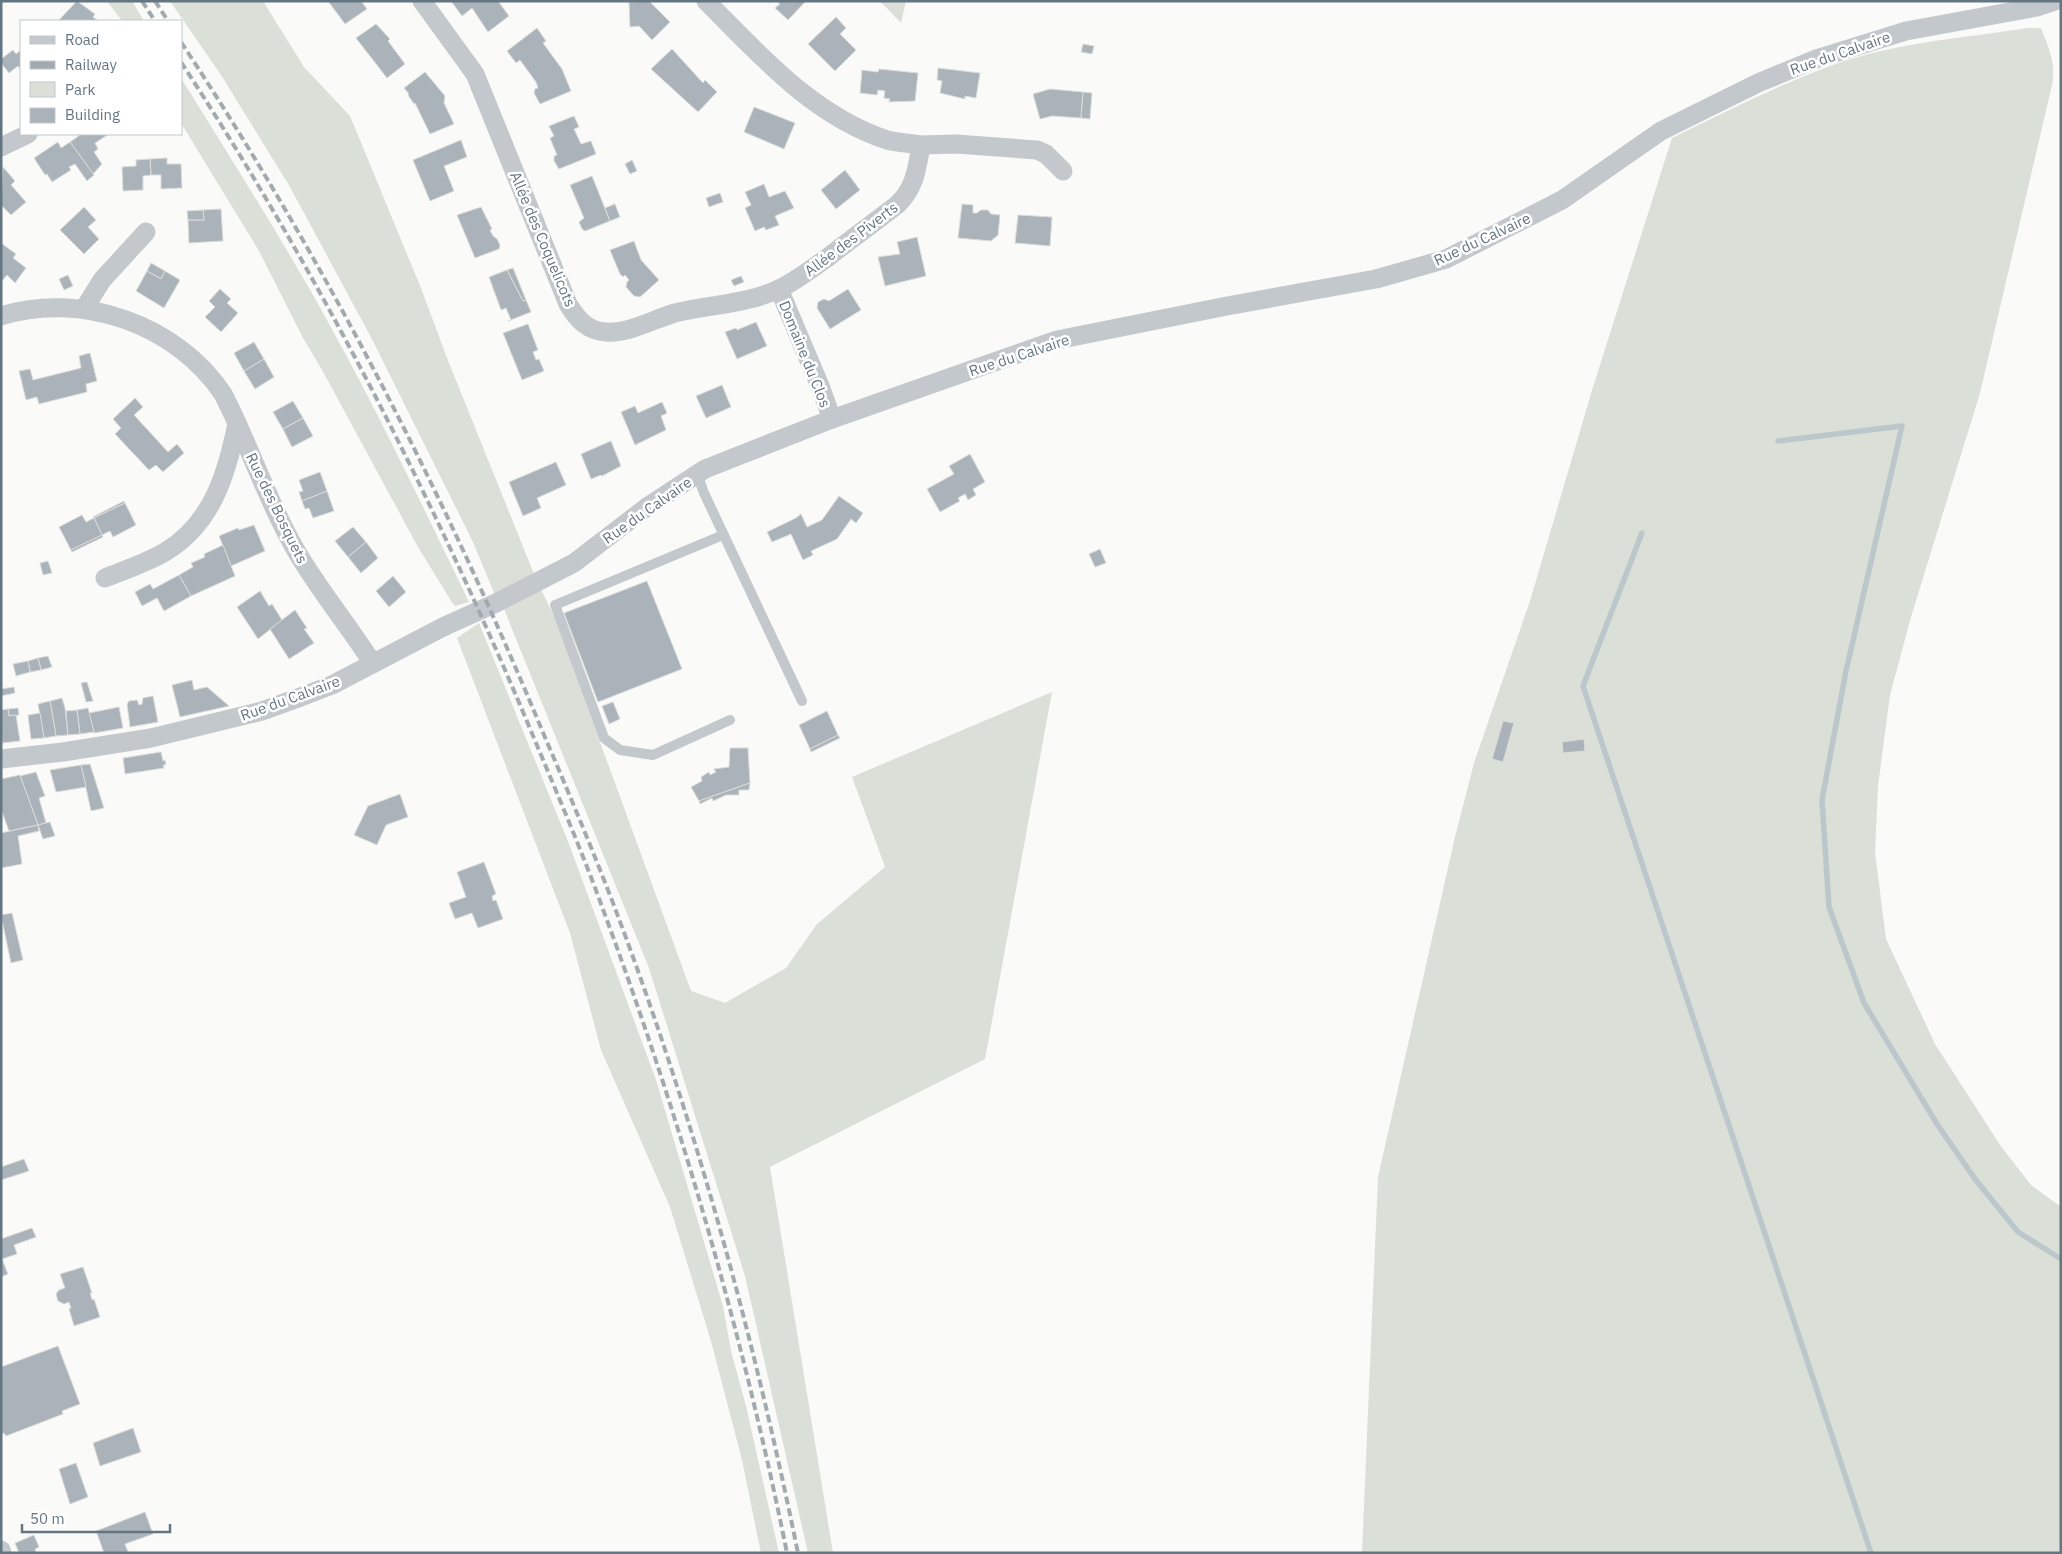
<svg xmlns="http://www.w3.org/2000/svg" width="2062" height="1554" font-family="'IBM Plex Sans',sans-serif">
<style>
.green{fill:#dadfd7}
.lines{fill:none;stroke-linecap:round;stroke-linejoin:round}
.stream{stroke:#bbc7cb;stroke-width:5.5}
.building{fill:#aab3b9;stroke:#dcdcda}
.service{stroke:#c3c8cc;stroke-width:10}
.minor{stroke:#c3c8cc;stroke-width:19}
.rail{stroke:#a2aab0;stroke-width:4;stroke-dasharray:8 4;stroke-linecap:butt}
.labels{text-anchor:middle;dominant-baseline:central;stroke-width:5;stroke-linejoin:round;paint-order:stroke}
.street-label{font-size:15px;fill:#657683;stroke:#fff}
</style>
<rect width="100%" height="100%" fill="#fafaf8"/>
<g class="green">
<polygon points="107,1 132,1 144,21 122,21"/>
<polygon points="170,1 263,1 304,67 350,116 421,288 447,358 536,579 495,595 473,542 373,341 290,187 221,75"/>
<polygon points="880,1 906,1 901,23"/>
<path d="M2028 28H2041C2049 49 2056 62 2052 85L1980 393 1911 617 1890 695 1878 786 1875 852 1886 939 1935 1044 2000 1145 2031 1185 2061 1207V1553H1362L1378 1177 1455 837 1474 763 1530 601 1593 387 1672 138C1725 112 1778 85 1833 65 1893 43 1964 38 2028 28Z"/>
<path d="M181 78C233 162 286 245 333 331 382 420 425 511 469 602L455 606 453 604 418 547 321 368 303 338 259 251 181 123Z"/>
<polygon points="541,589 555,619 691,991 725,1003 786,968 817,924 885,867 852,777 1052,692 985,1059 770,1167 833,1553 808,1553 745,1276 649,968 504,609"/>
<polygon points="479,623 569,844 656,1080 723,1306 731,1351 746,1406 779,1553 761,1553 742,1460 711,1341 670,1207 601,1050 570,933 457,638"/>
</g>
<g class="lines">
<g class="stream">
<polyline points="1778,441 1902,426 1846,671 1822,800 1829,907 1864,1003 1937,1124 1975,1179 2018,1232 2061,1259"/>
<polyline points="1642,533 1583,686 1871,1553"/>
</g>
</g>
<g class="building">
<polygon points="77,1 95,14 93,17 98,21 58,21"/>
<polygon points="328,1 361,1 367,9 345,24"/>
<polygon points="451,1 498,1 509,16 488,32 472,8 462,16"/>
<polygon points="649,1 670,22 652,40 639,26 630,27 629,2"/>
<polygon points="777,1 806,1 788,20 775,8 780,4"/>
<polygon points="836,17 846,28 840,34 856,50 835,71 808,44"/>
<polygon points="376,24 390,39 388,41 405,64 387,78 356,38"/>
<polygon points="537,28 546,41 543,43 562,69 571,91 540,104 534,93 535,89 538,88 536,82 520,60 516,63 507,51"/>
<polygon points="1083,44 1094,46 1092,54 1081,52"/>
<polygon points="672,49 703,83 705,80 717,92 698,112 651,69"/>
<polygon points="13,50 16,54 21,50 21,70 18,66 9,73 1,63 1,59"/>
<polygon points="938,68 980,73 976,98 965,96 965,99 940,93 942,81 937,80"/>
<polygon points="879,69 918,73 915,101 889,102 890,99 884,98 885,91 878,90 877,95 860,93 862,70 878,72"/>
<polygon points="425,72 445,96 444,103 454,124 430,134 415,103 414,104 408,95 409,94 404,88"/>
<polygon points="1050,89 1083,92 1081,118 1052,116 1040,119 1033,94"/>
<polygon points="1083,92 1092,93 1090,119 1081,118"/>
<polygon points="754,107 795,123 784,149 744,132"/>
<polygon points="574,116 579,127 574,129 581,144 591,141 596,154 559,169 554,161 554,156 557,155 550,138 554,136 549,126"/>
<polygon points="79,134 109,134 95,143 98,149 94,152 102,164 93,174 70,142 80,135"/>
<polygon points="461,140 467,157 444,166 454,191 430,201 413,160"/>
<polygon points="58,142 61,148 70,142 94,175 87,181 75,164 69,167 71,170 52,182 47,174 45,175 34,158"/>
<polygon points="167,158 167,164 181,164 182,188 161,189 161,175 151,175 150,159"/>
<polygon points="150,159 151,175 143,176 143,190 123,191 122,167 136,166 136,160"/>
<polygon points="632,160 637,171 630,174 625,164"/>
<polygon points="3,167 15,181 11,185 26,202 11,215 1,205"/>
<polygon points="845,170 860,190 836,209 821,190"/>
<polygon points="592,176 610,221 585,231 582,229 579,222 584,218 570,185"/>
<polygon points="764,184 769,197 785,191 794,208 775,216 779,225 766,230 764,227 755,231 745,208 751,205 745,192"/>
<polygon points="720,193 723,202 709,207 706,198"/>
<polygon points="615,204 620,217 610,221 605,208"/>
<polygon points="962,204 973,205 973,213 977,213 981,210 988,210 991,214 1000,215 998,235 991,241 958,238"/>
<polygon points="84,207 96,220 88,227 99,239 84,254 60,230"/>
<polygon points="481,207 492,229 490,230 493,236 497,239 500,245 499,249 475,258 457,215"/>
<polygon points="221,209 223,241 189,243 188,220 204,220 203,210"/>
<polygon points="203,210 204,220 188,220 187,211"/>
<polygon points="1018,215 1052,217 1050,246 1015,243"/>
<polygon points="917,237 926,276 885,286 878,257 900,254 897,242"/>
<polygon points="634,241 641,260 659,280 640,297 634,296 626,287 627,282 629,280 625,275 623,277 620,274 610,250"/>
<polygon points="1,243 16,254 13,258 26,268 15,283 7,275 1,282"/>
<polygon points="151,263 165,271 161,279 147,271"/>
<polygon points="513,268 526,300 523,301 507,270"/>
<polygon points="507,270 523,301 526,300 531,312 508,321 511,320 506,308 501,310 489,277"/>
<polygon points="147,271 161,279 165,271 180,280 164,308 136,291"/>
<polygon points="68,275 73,286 64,290 59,279"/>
<polygon points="741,276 744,282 734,286 731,280"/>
<polygon points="220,289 231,299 227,303 238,313 221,332 205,317 215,307 209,301"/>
<polygon points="848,289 861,310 830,329 817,308 818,302 824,299 829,301"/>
<polygon points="756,322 767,346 737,359 725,332 736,328 737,330"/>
<polygon points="528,324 538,350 533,352 536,360 539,359 544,371 522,380 503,333"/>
<polygon points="254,342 264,359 244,371 234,353"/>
<polygon points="90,353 97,381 86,384 87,392 39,404 37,397 26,400 19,371 30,369 33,380 81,368 79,356"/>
<polygon points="264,359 274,377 255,389 244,371"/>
<polygon points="722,385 731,407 706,418 696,396"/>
<polygon points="135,398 143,407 134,415 168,452 177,444 184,453 163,472 156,465 149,470 115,434 121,428 113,419"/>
<polygon points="293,401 303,418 283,429 273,412"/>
<polygon points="662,402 667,413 661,416 666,430 635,445 621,412 635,406 638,413"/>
<polygon points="303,418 313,436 292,447 283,429"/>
<polygon points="611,441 621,466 602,476 601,475 591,479 581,454"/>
<polygon points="970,454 985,482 973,489 976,495 968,500 965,494 958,498 960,501 940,512 927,489 954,474 949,466"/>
<polygon points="556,462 566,485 537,498 541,508 523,516 509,482"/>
<polygon points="320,472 327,491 302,501 299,492 303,491 299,480"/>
<polygon points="327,491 334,511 313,518 309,508 305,509 302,501"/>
<polygon points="839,496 863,513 856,523 851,519 837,539 811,551 813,555 803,560 791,534 772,542 767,532 796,518 801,514 807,527 822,520"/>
<polygon points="124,501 125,503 94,518 93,517"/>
<polygon points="125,503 136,525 113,537 110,531 102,535 94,518"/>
<polygon points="82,515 86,522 94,518 102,535 71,550 59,527"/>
<polygon points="254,525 265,551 231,566 219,536 238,528 239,530"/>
<polygon points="353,527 366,542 348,557 335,541"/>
<polygon points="102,535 103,537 72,552 71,550"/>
<polygon points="366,542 378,558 361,573 348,557"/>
<polygon points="223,545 235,576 191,596 179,575 193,567 191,563 205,557 204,554"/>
<polygon points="1100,549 1106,563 1095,567 1089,554"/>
<polygon points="48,561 52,573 43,575 40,563"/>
<polygon points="179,575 191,596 164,611 157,598 142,606 135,592 150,584 153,589"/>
<polygon points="393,576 406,592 389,607 376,591"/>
<polygon points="647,581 682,669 598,702 564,613"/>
<polygon points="260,591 269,606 272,604 282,620 258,639 237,607"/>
<polygon points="295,610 307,628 304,629 314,643 289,659 270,629"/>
<polygon points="48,656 52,667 41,670 38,658"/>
<polygon points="38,658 41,670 30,672 28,661"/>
<polygon points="28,661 30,672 16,676 13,664"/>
<polygon points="192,680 194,690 207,687 229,706 180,717 172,685"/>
<polygon points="87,682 93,701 86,702 81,683"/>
<polygon points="14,687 15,693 1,696 1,689"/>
<polygon points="153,696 158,722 130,727 127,704 129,701 137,700 139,705 142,704 143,698"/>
<polygon points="62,698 65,708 68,735 56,736 50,701"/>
<polygon points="50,701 56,736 44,738 38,704"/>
<polygon points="613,702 620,719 609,724 602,706"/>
<polygon points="119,707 123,728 94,733 89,713"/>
<polygon points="18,708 19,715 9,716 8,709"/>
<polygon points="88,708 94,732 80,734 77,710"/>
<polygon points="8,709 9,716 16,715 20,741 2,743 1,710"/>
<polygon points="77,710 80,734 68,735 66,711"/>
<polygon points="827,711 838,735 810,749 799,725"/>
<polygon points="40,713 44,738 31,739 28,715"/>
<polygon points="1503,721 1514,723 1503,762 1492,759"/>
<polygon points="838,735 840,738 811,752 810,749"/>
<polygon points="1584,739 1585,751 1563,753 1562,742"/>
<polygon points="730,748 748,748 750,783 699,801 691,787 702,781 701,777 709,772 710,775 716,772 714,769 729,767"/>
<polygon points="161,752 163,761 165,760 166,765 163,765 164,768 125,774 123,758"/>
<polygon points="90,764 104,808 91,811 81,765"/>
<polygon points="81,765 86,787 56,792 50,770"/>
<polygon points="36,772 45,796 39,798 46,823 38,825 20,776"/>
<polygon points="20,775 38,825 9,831 1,809 1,779"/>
<polygon points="750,783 749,790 739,790 739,795 726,795 713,801 712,798 700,804 699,801"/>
<polygon points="400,794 408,817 386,825 377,845 354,835 368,806"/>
<polygon points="50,822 55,836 43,839 38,825"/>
<polygon points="38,825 39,831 18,836 22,864 1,868 1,833"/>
<polygon points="484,862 496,894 492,896 493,901 496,900 503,919 478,928 472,913 455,919 449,903 466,897 457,872"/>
<polygon points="12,913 23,960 11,963 1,915"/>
<polygon points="24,1159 29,1171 1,1180 1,1167"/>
<polygon points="32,1228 36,1237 14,1245 17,1254 2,1259 8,1274 1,1277 1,1239"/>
<polygon points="83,1267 92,1293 90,1293 92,1300 94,1299 100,1317 74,1326 69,1309 71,1308 69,1302 64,1304 58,1301 56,1294 59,1290 65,1288 60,1274"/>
<polygon points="58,1346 80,1404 62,1411 63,1414 6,1436 4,1433 1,1434 1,1367"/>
<polygon points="133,1428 141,1452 100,1466 93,1443"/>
<polygon points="76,1463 88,1497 70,1504 59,1469"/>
<polygon points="145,1512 153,1534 125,1544 128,1552 126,1553 104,1553 96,1531"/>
<polygon points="34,1535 39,1547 35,1549 36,1553 19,1553 15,1543"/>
</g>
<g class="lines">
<g class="service">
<polyline points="697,474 704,493 802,701"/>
<polyline points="723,535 555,605 604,738 620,750 653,755 730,720"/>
</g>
<g class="minor">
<path d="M422 1 475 74 568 304C577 319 587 331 606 332 628 334 654 319 675 313 709 305 747 304 779 289 796 281 811 269 827 258 850 240 873 223 897 205 915 188 917 169 921 145 910 143 898 143 887 140 812 115 760 55 706 1"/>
<polyline points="921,145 956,144 1037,150 1046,154 1063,171"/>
<polyline points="1,147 28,134"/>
<polyline points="779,289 820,386 832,419"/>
<polyline points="84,309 102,280 146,232"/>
<path d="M1 316C80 291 177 324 223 394 249 444 266 498 294 547 317 588 348 624 373 664"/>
<path d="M105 578C125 570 146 563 165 552 212 524 227 474 237 423"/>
<polyline points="1,759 63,752 151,738 262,711 298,698 332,685 443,627 496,603 574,563 647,507 705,469 832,419 1057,340 1227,306 1376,279 1446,259 1562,200 1661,131 1758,83 1816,59 1906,31 2037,7 2055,1"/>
<polyline points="1,1550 2,1553"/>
</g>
<g class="rail">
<polyline points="142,1 155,21"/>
<polyline points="155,1 168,21"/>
<path d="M181 42C325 260 444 493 544 735 568 791 591 846 613 903 693 1114 753 1332 798 1553"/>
<path d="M181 62C319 273 434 499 531 731 556 791 582 851 604 912 681 1121 743 1335 787 1553"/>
</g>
</g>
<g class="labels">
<g class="street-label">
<text transform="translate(1840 53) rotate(-19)">Rue du Calvaire</text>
<text transform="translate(543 239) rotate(67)">Allée des Coquelicots</text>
<text transform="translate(851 239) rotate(-37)">Allée des Piverts</text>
<text transform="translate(1482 239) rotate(-25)">Rue du Calvaire</text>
<text transform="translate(805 354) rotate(68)">Domaine du Clos</text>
<text transform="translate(1019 355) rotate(-18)">Rue du Calvaire</text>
<text transform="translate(277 508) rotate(64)">Rue des Bosquets</text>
<text transform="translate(647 510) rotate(-35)">Rue du Calvaire</text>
<text transform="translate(290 698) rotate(-20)">Rue du Calvaire</text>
</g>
</g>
<rect width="2062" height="1554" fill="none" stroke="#657683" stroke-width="5"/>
<rect x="20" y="20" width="162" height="115" fill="#ffffff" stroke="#c1c8cd"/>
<rect x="30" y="36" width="25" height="8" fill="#c3c8cc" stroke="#c1c8cd"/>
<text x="65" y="45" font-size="15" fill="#657683">Road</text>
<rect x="30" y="61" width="25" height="8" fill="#a2aab0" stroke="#c1c8cd"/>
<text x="65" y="70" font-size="15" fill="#657683">Railway</text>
<rect x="30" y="82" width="25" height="15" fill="#dadfd7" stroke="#c1c8cd"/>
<text x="65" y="95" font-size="15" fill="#657683">Park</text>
<rect x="30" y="108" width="25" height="15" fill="#aab3b9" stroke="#c1c8cd"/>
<text x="65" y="120" font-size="15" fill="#657683">Building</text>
<path d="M22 1524v8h148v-8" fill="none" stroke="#657683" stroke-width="2.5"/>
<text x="30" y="1524" font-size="15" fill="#657683" stroke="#ffffff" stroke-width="4" paint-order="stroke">50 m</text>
</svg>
